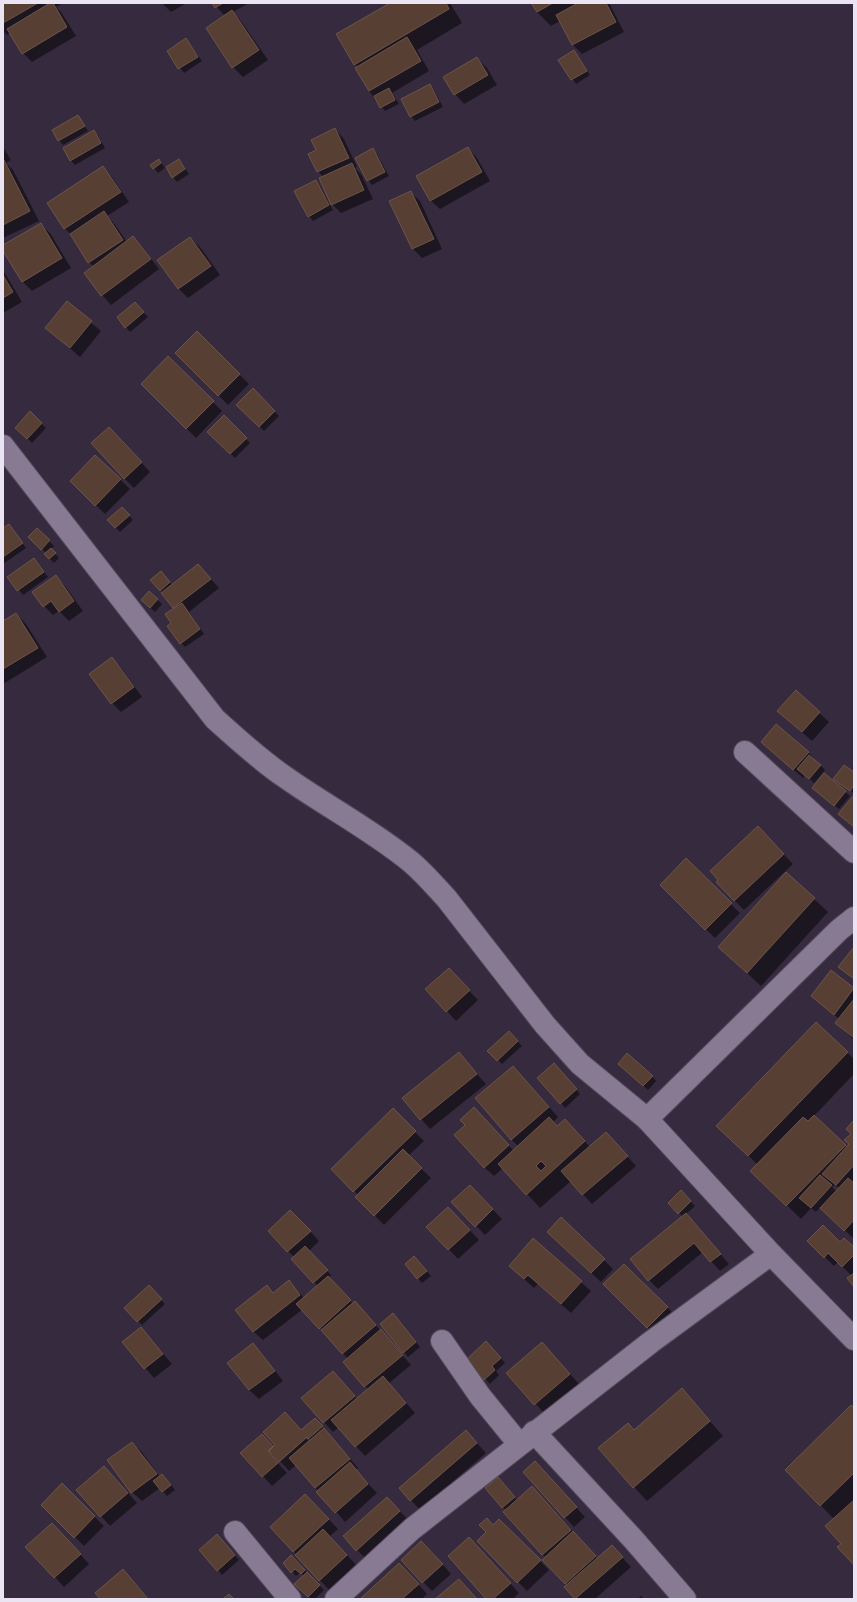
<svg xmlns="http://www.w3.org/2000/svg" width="857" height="1602" font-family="Raleway,sans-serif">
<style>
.shadow{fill:#0007;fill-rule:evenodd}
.building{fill:#583f33;stroke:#6e5448;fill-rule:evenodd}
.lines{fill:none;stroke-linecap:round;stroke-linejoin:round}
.minor-casing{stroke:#53495b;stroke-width:24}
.minor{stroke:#877a92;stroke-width:22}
</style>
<rect width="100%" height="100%" fill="#362a3f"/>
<g class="shadow">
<polygon points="3,3 63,3 56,7 61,12 76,36 32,62 23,53 11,33 7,35 3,31"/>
<polygon points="162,3 187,3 171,12"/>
<polygon points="213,3 249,3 233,12 241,21 268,60 243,77 233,67 207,28 225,16"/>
<polygon points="392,3 450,3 462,23 417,50 429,71 392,93 399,104 385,111 369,91 358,67 355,64"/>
<polygon points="533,3 609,3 624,32 582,54 573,45 560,21 551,26 537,12"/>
<polygon points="186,39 202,61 184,73 168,51"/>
<polygon points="574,52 590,75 576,84 560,60"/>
<polygon points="477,58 487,68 497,85 464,104 455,94"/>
<polygon points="430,85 434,90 443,107 415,121 411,116"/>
<polygon points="78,116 88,131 63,145 59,140"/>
<polygon points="335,129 344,139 357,167 355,168 361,174 373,199 341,213 332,204 324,177 318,172 318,151"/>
<polygon points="94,131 98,136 105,148 75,165 70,160"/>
<polygon points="3,147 11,160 6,163 13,170 39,221 3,238"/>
<polygon points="468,148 477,158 490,181 440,209 430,200"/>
<polygon points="372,150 377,154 389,176 372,185 368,180"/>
<polygon points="159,160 165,168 158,173 154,168"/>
<polygon points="179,160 189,174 177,182 173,177"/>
<polygon points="103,167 112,177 129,202 107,216 113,222 127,242 133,238 142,247 159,269 111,305 102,295 94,267 89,262 72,235 65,229 48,203"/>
<polygon points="316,181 320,186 333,210 313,221 309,216"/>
<polygon points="410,192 420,201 442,249 422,258 413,249 391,201"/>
<polygon points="40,224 50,233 71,268 32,291 23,282 3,249 3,246"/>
<polygon points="190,238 200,247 220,275 188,298 179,289 158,261"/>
<polygon points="3,270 22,302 3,313"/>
<polygon points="67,303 101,331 80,357 46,328"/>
<polygon points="140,308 148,317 130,332 126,327"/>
<polygon points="197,332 249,384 228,405 176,353"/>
<polygon points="168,358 222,411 196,438 142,384"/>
<polygon points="253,390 279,416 264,431 238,405"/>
<polygon points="30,413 46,428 32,443 16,428"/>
<polygon points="224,417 250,443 235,458 209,432"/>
<polygon points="118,437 150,472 134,488 124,478"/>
<polygon points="96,456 130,489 105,514 71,481"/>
<polygon points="126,512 133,520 120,532 108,520"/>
<polygon points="3,530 13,530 26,548 3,564"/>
<polygon points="37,530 54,546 51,549 59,558 54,563 45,554 46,553 30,537"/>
<polygon points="34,559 48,577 23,595 9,577"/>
<polygon points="198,565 219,588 189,612 204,634 185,647 181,643 173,623 175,609 160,590 165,577 172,585"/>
<polygon points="55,576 65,586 83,611 69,621 59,611 53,615 44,606"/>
<polygon points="149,592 162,604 155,612 146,604"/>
<polygon points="16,614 26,624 47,657 3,684 3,622"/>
<polygon points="112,659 121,668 142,697 121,712 112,703"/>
<polygon points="796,692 829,722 812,741 788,720"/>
<polygon points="762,742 808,752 825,770 814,783 805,775 803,778"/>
<polygon points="854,773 854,794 847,786"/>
<polygon points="824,775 850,796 839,809 818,792"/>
<polygon points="767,837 793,864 744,910 717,883"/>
<polygon points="686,860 740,913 715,938 661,885"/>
<polygon points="814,899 828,912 761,986 719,947"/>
<polygon points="831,972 854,989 854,1040 836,1023 839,1019 812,996"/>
<polygon points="458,979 478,1000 456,1021 447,1011"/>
<path d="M816 1023 854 1059V1074L814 1116 847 1148 850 1144 854 1122V1239L820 1207 816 1212 811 1208 801 1219 765 1184 757 1164 731 1139ZM835 1184 839 1188 836 1191 832 1187Z"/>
<polygon points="509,1032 522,1046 502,1064 489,1051"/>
<polygon points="458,1053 486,1084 430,1129 403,1098"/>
<polygon points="513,1067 558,1117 553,1122 558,1127 565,1120 590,1147 606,1133 636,1166 592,1204 571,1181 540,1208 503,1168 494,1176 484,1167 484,1118 514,1151 519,1147 512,1140"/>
<polygon points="624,1068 652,1076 656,1081 648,1090"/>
<polygon points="558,1069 580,1094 565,1108 561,1103"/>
<polygon points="393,1110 424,1141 408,1156 431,1178 384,1225 356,1197 358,1195 332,1169"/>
<polygon points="470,1186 502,1219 485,1235 453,1202"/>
<polygon points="681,1192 695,1206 686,1214 729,1264 720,1271 703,1252 658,1289 649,1280 683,1217 669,1203"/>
<polygon points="457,1217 479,1240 458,1259 428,1227"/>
<polygon points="300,1220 319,1241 309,1251 331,1275 329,1278 353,1304 364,1312 411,1365 389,1383 415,1413 365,1456 339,1427 333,1432 302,1398 342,1382 357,1399 368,1389 344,1362 348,1359 327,1335 303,1309 263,1340 253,1331 267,1286 274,1293 289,1282 304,1298 318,1286 292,1259 294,1257 269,1231"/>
<polygon points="533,1240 591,1291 571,1313 538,1284 534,1288 510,1266"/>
<polygon points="557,1241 604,1260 613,1269 601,1282"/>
<polygon points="808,1241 840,1243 854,1249 854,1285 852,1276 838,1262 834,1266"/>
<polygon points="419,1262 431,1276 422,1283 406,1264"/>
<polygon points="624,1265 677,1317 657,1337 605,1284"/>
<polygon points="153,1291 165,1304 142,1325 125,1308"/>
<polygon points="398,1319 420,1347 408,1357 404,1352"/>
<polygon points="141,1328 172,1364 154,1378 123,1342"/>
<polygon points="253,1344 262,1354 283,1381 259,1399 249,1390 229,1363"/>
<polygon points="491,1347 505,1363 496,1371 499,1375 490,1384 467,1360"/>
<polygon points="551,1353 579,1384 545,1414 508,1373"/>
<polygon points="682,1390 723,1436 647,1501 634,1487 634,1431"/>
<polygon points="854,1410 854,1563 843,1544 834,1519 786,1470"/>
<polygon points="315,1419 358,1468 356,1470 358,1473 377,1493 345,1522 296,1465 289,1471 278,1459 276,1461 287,1473 272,1486 242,1453 262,1435 274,1448 302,1435 311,1443 311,1440 305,1434"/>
<polygon points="475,1441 486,1453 420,1510 411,1500"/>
<polygon points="132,1443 142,1452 160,1477 167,1480 175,1490 167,1496 160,1488 142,1501 132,1492 109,1460"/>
<polygon points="524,1472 544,1472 585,1517 574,1527"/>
<polygon points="113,1476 137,1503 110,1526 101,1516"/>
<polygon points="502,1483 517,1500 541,1496 598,1559 621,1556 631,1567 595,1599 577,1599 566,1587 568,1585 544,1560 546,1558 487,1488"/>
<polygon points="62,1485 104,1526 84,1546 42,1505"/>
<polygon points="315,1505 338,1529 330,1536 356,1565 329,1590 271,1527"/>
<polygon points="396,1507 409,1521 366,1559 357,1550"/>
<polygon points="499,1520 549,1570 527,1591 478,1541"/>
<polygon points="61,1533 89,1564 64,1587 27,1547"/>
<polygon points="221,1540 239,1560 222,1575 218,1570"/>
<polygon points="478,1547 519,1593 513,1599 488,1599"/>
<polygon points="431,1551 451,1574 432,1591 423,1582"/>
<polygon points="291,1556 324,1590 315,1599 311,1599 296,1584 304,1576 300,1573 296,1576 284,1563"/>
<polygon points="408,1573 427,1594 422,1599 361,1599"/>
<polygon points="641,1596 644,1599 637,1599"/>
</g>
<g class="building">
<polygon points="3,3 38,3 3,23"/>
<polygon points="50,3 53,3 67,27 22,54 7,29"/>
<polygon points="212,3 223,3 215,8"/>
<polygon points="390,3 446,3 449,9 354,65 336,34"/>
<polygon points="531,3 553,3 537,12"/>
<polygon points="578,3 606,3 616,22 572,45 556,15"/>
<polygon points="232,10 259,50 232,68 206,28"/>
<polygon points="407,37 421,61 369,91 355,68"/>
<polygon points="186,38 198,57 178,69 167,51"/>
<polygon points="574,50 587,71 571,80 558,60"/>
<polygon points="477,57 488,75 454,95 443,77"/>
<polygon points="430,84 439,102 410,117 401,99"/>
<polygon points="389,88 395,100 380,108 374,96"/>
<polygon points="78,115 85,126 58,141 52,130"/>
<polygon points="335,128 349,158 317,172 308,154 316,150 311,140"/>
<polygon points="94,130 101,143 70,161 63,148"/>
<polygon points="468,147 482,172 430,201 416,176"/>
<polygon points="373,148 385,172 367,181 355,158"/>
<polygon points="159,159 161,163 153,169 150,165"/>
<polygon points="179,159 185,169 172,178 166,167"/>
<polygon points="3,160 4,160 30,211 3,225"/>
<polygon points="352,163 364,190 331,205 319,178"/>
<polygon points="103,166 121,192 64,229 47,203"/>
<polygon points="316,180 329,205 308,217 294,191"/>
<polygon points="411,191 434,239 412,249 389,201"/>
<polygon points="104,211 123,240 88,263 70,234"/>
<polygon points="41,223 62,258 22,282 3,251 3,245"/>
<polygon points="133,236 151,259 101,296 84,273"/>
<polygon points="190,237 211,266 178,289 157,260"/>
<polygon points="3,275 13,292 3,298"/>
<polygon points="67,301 92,321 70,348 45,328"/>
<polygon points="135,302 144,312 125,328 117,317"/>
<polygon points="197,331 240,374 218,396 175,353"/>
<polygon points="168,356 214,401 186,429 141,384"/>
<polygon points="253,388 275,411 259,427 236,405"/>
<polygon points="30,411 42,423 27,439 15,428"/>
<polygon points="224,415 247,438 230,454 207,432"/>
<polygon points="109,427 142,462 124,479 91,443"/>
<polygon points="95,455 121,479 95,506 70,481"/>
<polygon points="122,507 130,515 115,528 107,520"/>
<polygon points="9,524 23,543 3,557 3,528"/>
<polygon points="37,528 50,540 41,550 28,537"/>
<polygon points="51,548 56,553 49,559 44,554"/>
<polygon points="34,558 44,572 17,591 7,577"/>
<polygon points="198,564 211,579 173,608 161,593"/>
<polygon points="161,571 170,582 160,591 150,580"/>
<polygon points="56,575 74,601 59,612 51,601 43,607 32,592"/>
<polygon points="149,591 158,599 150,608 141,600"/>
<polygon points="182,603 200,629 180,644 167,626 171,623 165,614"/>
<polygon points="16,613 38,648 3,669 3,621"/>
<polygon points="112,657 134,687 111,704 89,674"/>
<polygon points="796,690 820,712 802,732 777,711"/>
<polygon points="776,724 809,752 793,770 761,742"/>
<polygon points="809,755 821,765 809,779 797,769"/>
<polygon points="844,765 854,772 854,785 850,791 833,779"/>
<polygon points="824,773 846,791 834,806 812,788"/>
<polygon points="854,795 854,827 838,814"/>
<polygon points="758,826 784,854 734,901 716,882 718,880 710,871"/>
<polygon points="686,858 732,903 705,930 660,885"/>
<polygon points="786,872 815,898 747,973 718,947"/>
<polygon points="854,947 854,979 838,967"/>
<polygon points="449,968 470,990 446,1012 425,989"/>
<polygon points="831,970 854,988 834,1015 811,996"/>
<polygon points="854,999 854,1038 835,1023"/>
<polygon points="816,1022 848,1052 748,1156 716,1126"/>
<polygon points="509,1031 518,1041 497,1061 487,1051"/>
<polygon points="459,1052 477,1074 420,1120 402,1098"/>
<polygon points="627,1053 653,1076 643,1086 618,1064"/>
<polygon points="554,1063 577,1089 560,1104 537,1078"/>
<polygon points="513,1066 549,1107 511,1140 475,1098"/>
<polygon points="474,1107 509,1145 484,1168 454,1135 465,1125 460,1120"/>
<polygon points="393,1108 416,1131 353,1192 331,1169"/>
<polygon points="814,1115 846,1145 786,1206 750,1171 803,1117 808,1121"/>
<path d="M549 1117 557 1126 565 1119 585 1141 526 1195 498 1164ZM541 1161 546 1166 541 1171 536 1166Z"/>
<polygon points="854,1120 854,1165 836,1185 822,1174 849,1144 844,1140 851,1134 846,1129"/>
<polygon points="606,1132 628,1156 582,1195 561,1171"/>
<polygon points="403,1149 422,1168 374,1216 355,1197"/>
<polygon points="820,1175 832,1185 811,1208 799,1198"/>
<polygon points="848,1178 854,1183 854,1220 844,1231 820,1208"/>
<polygon points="470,1185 493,1209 475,1227 451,1202"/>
<polygon points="681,1190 691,1201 678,1214 668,1203"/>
<polygon points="448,1207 470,1230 448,1250 426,1227"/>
<polygon points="290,1210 311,1231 287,1252 268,1231"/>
<polygon points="686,1213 721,1254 710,1262 694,1243 648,1281 630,1259"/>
<polygon points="561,1217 605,1259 591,1273 547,1232"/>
<polygon points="823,1225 840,1242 844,1238 854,1247 854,1255 842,1267 828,1253 824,1258 807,1241"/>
<polygon points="533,1238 582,1281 561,1304 528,1275 524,1279 509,1266"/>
<polygon points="305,1246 328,1270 313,1283 291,1259"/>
<polygon points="414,1256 427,1271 417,1279 405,1264"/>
<polygon points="624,1264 668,1307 647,1328 603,1284"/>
<polygon points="854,1273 854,1287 847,1278"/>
<polygon points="328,1276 351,1300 319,1329 296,1304"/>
<polygon points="289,1280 300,1295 253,1332 235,1310 267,1285 273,1293"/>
<polygon points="149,1285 162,1299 137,1322 124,1308"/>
<polygon points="355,1301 376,1325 342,1354 321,1330"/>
<polygon points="393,1313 416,1342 403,1353 380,1324"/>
<polygon points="141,1327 163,1354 144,1369 122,1342"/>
<polygon points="381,1329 403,1355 364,1387 343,1362"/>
<polygon points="486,1341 501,1358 492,1366 495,1370 484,1380 466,1360"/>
<polygon points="542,1342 570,1374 534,1405 506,1373"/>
<polygon points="253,1343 275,1371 249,1390 227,1363"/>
<polygon points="333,1371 355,1396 323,1423 301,1398"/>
<polygon points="383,1376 406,1403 355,1447 331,1420"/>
<polygon points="682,1388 710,1421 633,1488 598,1448 628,1423 634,1430"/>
<polygon points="851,1405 854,1408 854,1473 820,1506 785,1470"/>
<polygon points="285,1412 301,1430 315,1418 323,1426 308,1439 307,1437 279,1462 269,1451 275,1445 263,1432"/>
<polygon points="324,1428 350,1459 315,1488 289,1458"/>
<polygon points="466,1430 477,1443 410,1501 399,1488"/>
<polygon points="262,1434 273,1446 268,1451 278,1463 262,1477 240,1453"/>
<polygon points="132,1442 157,1474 131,1493 107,1460"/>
<polygon points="535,1461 577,1507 564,1518 523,1472"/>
<polygon points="350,1462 368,1484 335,1513 316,1492"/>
<polygon points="104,1466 128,1493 100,1517 76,1490"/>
<polygon points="162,1474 171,1485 162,1492 153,1481"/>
<polygon points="498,1477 515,1497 502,1508 485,1488"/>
<polygon points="62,1483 95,1516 74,1538 41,1505"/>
<polygon points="532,1486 571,1530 542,1555 503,1512"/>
<polygon points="305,1494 329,1519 293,1552 270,1527"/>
<polygon points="387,1497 400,1511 356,1551 343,1536"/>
<polygon points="854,1500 854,1565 837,1547 841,1544 825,1526"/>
<polygon points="487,1518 493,1525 499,1519 541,1560 517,1583 477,1541 486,1532 479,1525"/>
<polygon points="52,1523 81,1554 54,1578 25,1547"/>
<polygon points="323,1529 347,1555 319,1581 295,1555"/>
<polygon points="573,1531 596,1556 565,1584 542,1560"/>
<polygon points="217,1534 235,1555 217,1571 199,1550"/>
<polygon points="469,1537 511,1583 493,1599 486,1599 448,1556"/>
<polygon points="421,1541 443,1564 422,1583 401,1560"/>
<polygon points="612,1545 623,1557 575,1599 564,1587"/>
<polygon points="291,1555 305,1570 301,1574 295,1569 291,1573 283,1563"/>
<polygon points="399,1563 419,1584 402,1599 360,1599"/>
<polygon points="123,1569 148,1599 100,1599 95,1593"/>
<polygon points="307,1572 320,1585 308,1597 294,1584"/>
<polygon points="459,1579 477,1599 435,1599"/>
<polygon points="229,1594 234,1599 223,1599"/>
</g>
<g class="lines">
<g class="minor-casing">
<g id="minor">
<path d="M3 446 215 719C237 739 260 760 285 777 326 806 372 830 411 862 424 873 435 886 447 899L545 1025 580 1064 647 1119 771 1254 854 1339"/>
<polyline points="745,752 854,852"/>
<polyline points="647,1119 839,930 854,918"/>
<polyline points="442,1341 480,1396 519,1444"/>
<polyline points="534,1432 633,1539 685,1599"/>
<polyline points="235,1532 290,1599"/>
<polyline points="336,1599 412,1529 651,1342 771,1254"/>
</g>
</g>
<use href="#minor" class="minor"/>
</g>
<rect width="857" height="1602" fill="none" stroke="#ebe4f2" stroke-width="8"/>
</svg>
